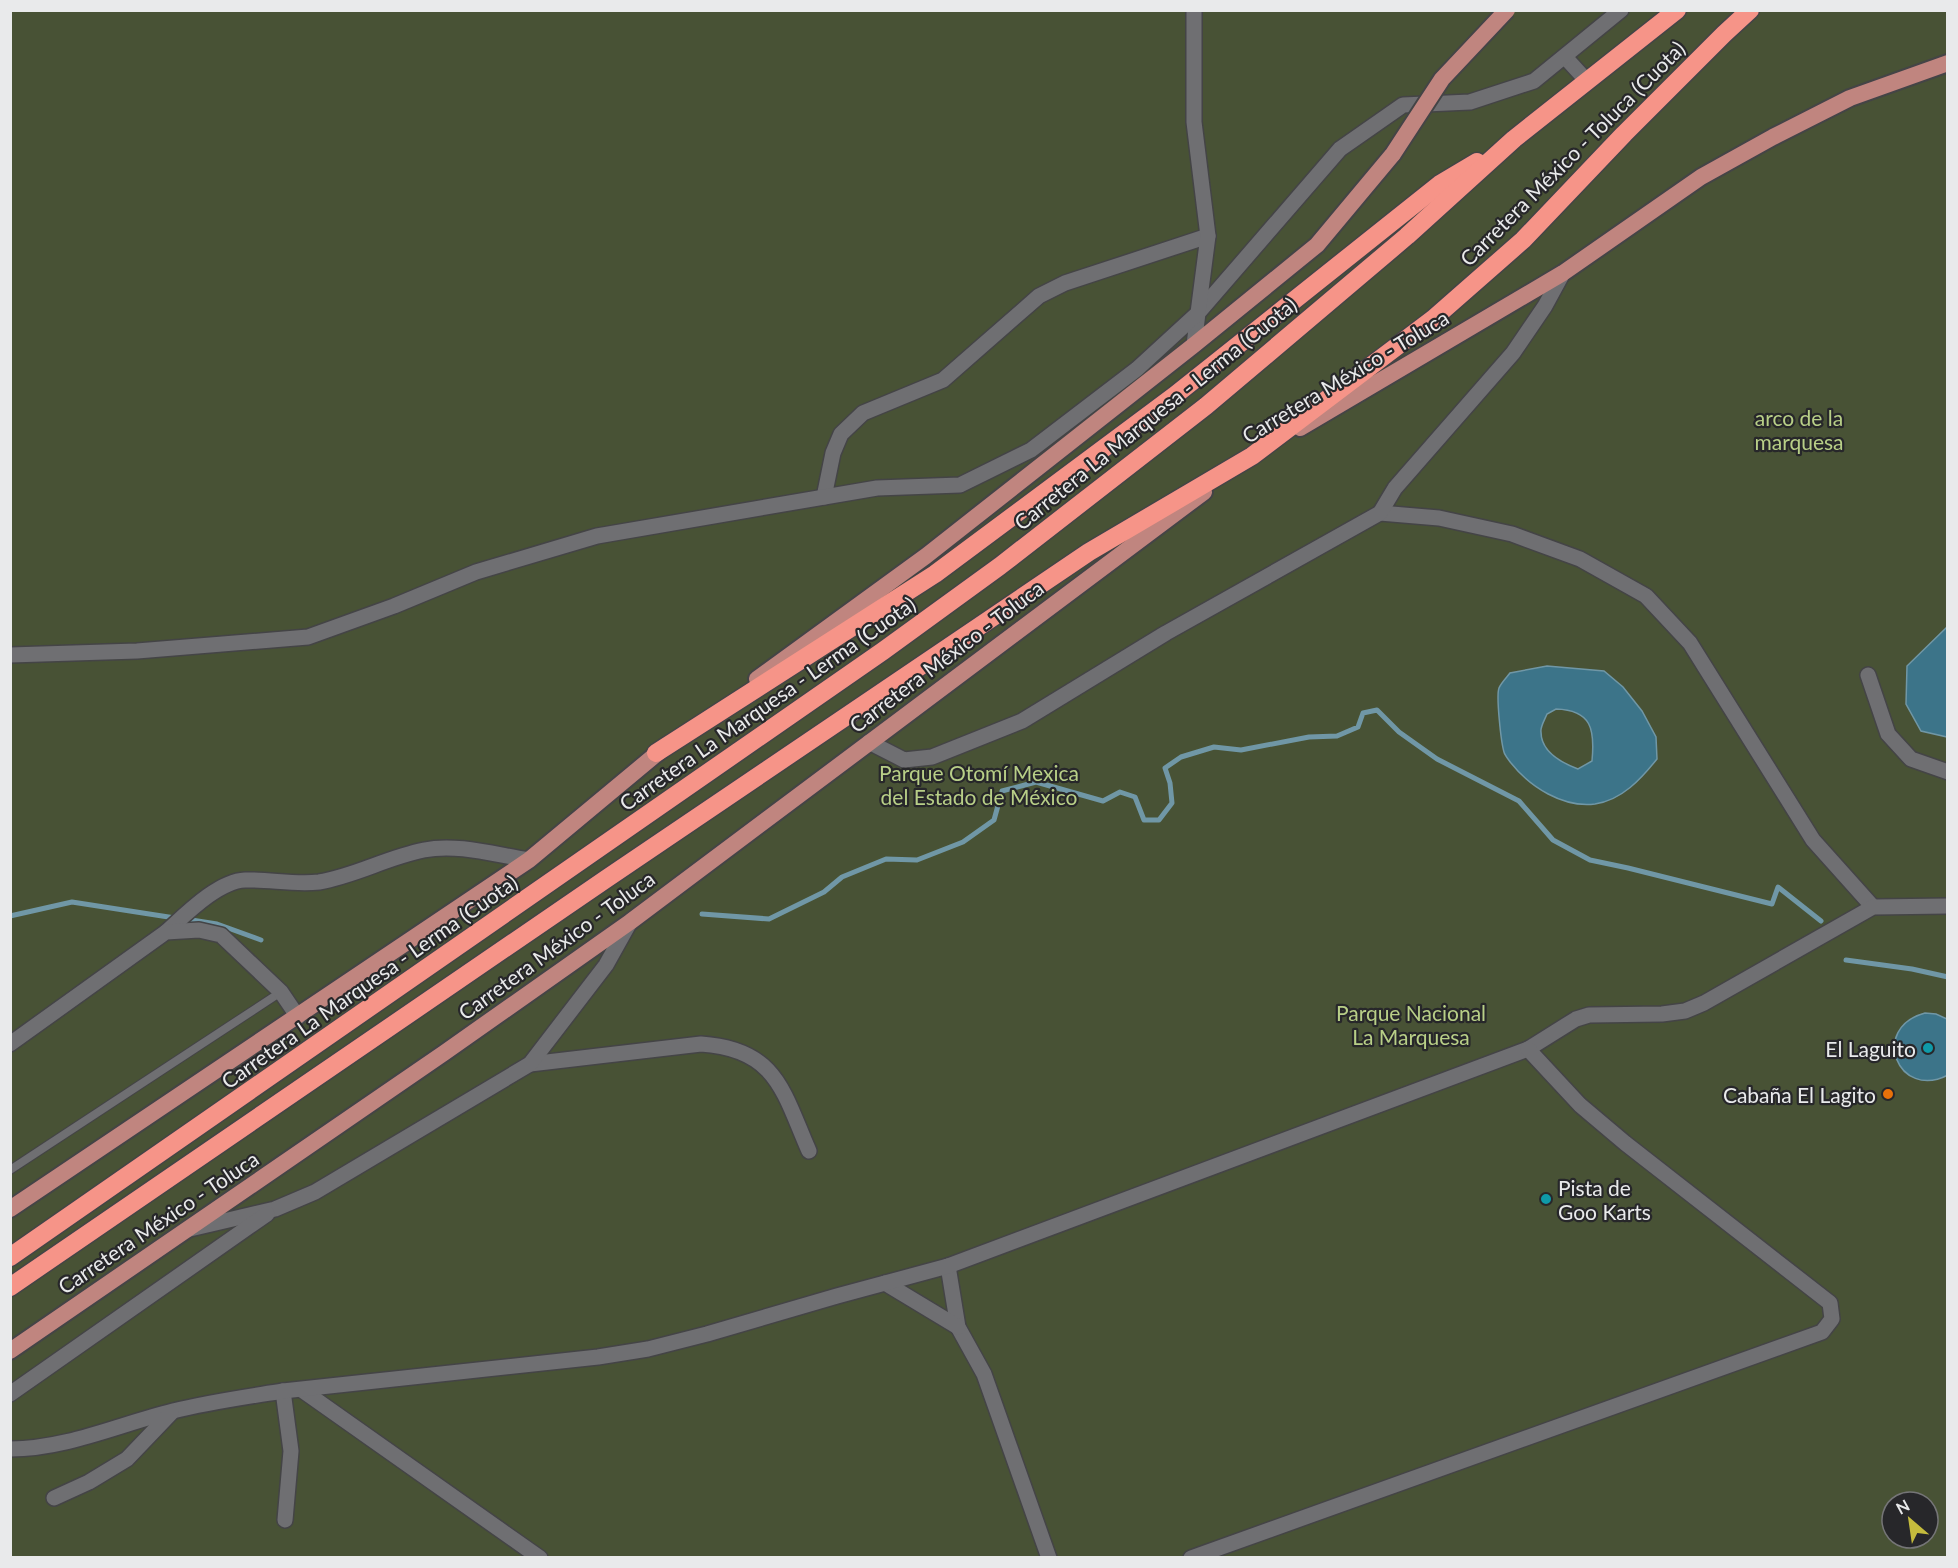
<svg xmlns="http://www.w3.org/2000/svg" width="1958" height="1568" font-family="Lato,sans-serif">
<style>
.green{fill:#485235;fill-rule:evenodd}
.water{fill:#3c7489;stroke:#7097a6;stroke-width:1.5;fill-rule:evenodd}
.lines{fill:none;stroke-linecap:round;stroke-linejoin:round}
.stream{stroke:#7097a6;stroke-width:5}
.service-casing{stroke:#444446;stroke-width:10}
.minor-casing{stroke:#444446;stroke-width:18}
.primary-casing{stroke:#444446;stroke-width:20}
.motorway-casing{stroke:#444446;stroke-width:21}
.service{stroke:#6f6f72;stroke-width:8}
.minor{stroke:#6f6f72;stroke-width:15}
.primary{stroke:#c0857f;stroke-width:16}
.motorway{stroke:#f69488;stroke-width:18}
.primary-bridge-casing{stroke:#444446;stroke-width:20;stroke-linecap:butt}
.primary-bridge{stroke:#c0857f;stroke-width:16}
.culture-dot{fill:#0f9aa8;stroke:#27272a;stroke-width:2}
.food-dot{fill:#e8710a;stroke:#27272a;stroke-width:2}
.labels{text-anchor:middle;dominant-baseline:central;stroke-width:4.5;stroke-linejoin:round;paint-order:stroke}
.street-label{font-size:21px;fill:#e9eaeb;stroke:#27272a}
.park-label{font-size:21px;fill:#b8cf87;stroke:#27272a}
.poi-label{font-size:21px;fill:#e9eaeb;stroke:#27272a;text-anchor:end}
</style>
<rect width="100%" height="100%" fill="#27272a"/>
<path class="green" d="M11 11H1947V1557L11 1558ZM1892 1502H1928V1538H1892Z"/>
<g class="water">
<polygon points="1947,627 1947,737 1921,731 1906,704 1907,666"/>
<path d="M1547 666 1604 671 1623 687 1642 711 1656 737 1657 759C1641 779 1622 800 1595 804 1563 808 1530 787 1511 763 1509 760 1505 756 1504 752 1501 742 1496 696 1499 688 1501 683 1507 677 1510 673ZM1556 709C1592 710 1595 730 1592 761L1578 769C1562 763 1541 752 1541 732 1540 727 1545 719 1547 714Z"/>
<path d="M1925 1013 1936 1014 1947 1019 1948 1075C1898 1101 1869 1028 1925 1013Z"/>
</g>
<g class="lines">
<g class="stream">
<polyline points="702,914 769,919 824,892 842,877 886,859 917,860 963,842 994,820 1002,791 1036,782 1103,801 1120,792 1135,797 1144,820 1159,820 1172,803 1170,783 1165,768 1181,757 1214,747 1241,750 1309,737 1337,736 1358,727 1363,713 1377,710 1399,732 1437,759 1519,801 1553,840 1590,860 1628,868 1772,904 1778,887 1821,921"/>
<polyline points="10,916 72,902 175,918"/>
<polyline points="185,919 217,924 261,940"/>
<polyline points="1846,960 1912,969 1948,977"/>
</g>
<g class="service-casing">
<polyline id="service" points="10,1170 281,992"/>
</g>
<g class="minor-casing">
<g id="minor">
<polyline points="1565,57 1586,80"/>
<polyline points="1194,345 1198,313 1340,149 1403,105 1470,102 1534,81 1621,10"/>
<polyline points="824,497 833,453 841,434 863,413 943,380 1039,296 1065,283 1208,236"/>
<polyline points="1380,513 1439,518 1512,534 1580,559 1646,596 1690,643 1813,840 1873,907"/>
<polyline points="10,655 137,651 308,637 394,606 476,572 597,536 877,488 960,485 1031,450 1137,369 1198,313 1208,236 1194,122 1194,10"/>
<polyline points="1868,675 1888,734 1911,759 1948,772"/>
<polyline points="869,742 904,760 932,757 1022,721 1166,633 1380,513 1395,488 1513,353 1545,306 1563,273"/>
<path d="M166 932C185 915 218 881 245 880 269 879 294 885 319 882 355 876 388 857 424 850 457 843 496 855 529 860"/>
<polyline points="10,1044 166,932 199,930 221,935 281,992 298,1017"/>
<path d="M530 1064 701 1044C777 1049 783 1092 809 1151"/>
<polyline points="190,1229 275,1209 315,1192 530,1064 606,965 630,922"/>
<polyline points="948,1266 958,1327 984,1374 1049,1558"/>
<polyline points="885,1283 958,1327"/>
<polyline points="302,1390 540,1558"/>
<polyline points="283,1391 291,1451 285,1520"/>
<polyline points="10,1394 267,1214"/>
<path d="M10 1449C66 1449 120 1424 173 1411 209 1402 246 1397 283 1391L598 1357 648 1349 707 1334 837 1296 948 1266 1528 1049 1576 1019 1589 1015 1662 1014 1685 1011 1704 1003 1873 907 1948 906"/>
<polyline points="54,1498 89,1482 127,1459 171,1413"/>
<polyline points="1191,1558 1822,1332 1832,1319 1830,1303 1625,1143 1580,1105 1528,1049"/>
</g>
</g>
<g class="primary-casing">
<g id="primary">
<polyline points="1300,428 1563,273 1701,177 1773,137 1850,98 1948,63"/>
<polyline points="757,679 926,556 1194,345 1317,245 1393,154"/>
<polyline points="10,1209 529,860 666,746"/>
<polyline points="10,1351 444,1053 630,922 1204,492"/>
</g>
</g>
<g class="motorway-casing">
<g id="motorway">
<polyline points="656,753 935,574 1174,396 1440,184 1477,162"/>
<polyline points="10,1257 883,651 1000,566 1206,406 1407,236 1514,139 1677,10"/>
<polyline points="10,1287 606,879 1089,552 1252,456 1433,319 1523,240 1624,134 1724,34 1750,10"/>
</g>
</g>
<use href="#service" class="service"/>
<use href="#minor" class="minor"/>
<use href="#primary" class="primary"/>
<use href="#motorway" class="motorway"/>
<g class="primary-bridge-casing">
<polyline id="primary-bridge" points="1393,154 1442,79 1507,10"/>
</g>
<use href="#primary-bridge" class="primary-bridge"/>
</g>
<g class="culture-dot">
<circle cx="1928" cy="1048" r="6"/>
<circle cx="1546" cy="1199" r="6"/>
</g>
<circle class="food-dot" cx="1888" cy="1094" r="6"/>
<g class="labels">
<g class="street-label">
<text transform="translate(1572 153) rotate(-45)">Carretera México - Toluca (Cuota)</text>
<text transform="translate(1345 376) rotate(-31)">Carretera México - Toluca</text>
<text transform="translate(1155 413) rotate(-39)">Carretera La Marquesa - Lerma (Cuota)</text>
<text transform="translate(946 656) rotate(-37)">Carretera México - Toluca</text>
<text transform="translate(767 703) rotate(-35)">Carretera La Marquesa - Lerma (Cuota)</text>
<text transform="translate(556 945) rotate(-36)">Carretera México - Toluca</text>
<text transform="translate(369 981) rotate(-35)">Carretera La Marquesa - Lerma (Cuota)</text>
<text transform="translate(158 1222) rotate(-34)">Carretera México - Toluca</text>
</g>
<g class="park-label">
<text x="1799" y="417">arco de la<tspan x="1799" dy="24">marquesa</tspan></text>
<text x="979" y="772">Parque Otomí Mexica<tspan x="979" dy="24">del Estado de México</tspan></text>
<text x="1411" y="1012">Parque Nacional<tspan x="1411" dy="24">La Marquesa</tspan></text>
</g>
<g class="poi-label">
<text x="1916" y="1048">El Laguito</text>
<text x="1876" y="1094">Cabaña El Lagito</text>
<text x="1558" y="1187" text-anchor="start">Pista de<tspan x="1558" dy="24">Goo Karts</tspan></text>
</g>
</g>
<rect width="1958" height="1568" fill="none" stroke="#e9eaeb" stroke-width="24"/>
<g transform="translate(1910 1520) rotate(331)"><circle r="28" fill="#27272a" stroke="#757577" stroke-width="1.5"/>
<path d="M0-4.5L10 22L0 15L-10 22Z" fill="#c5bc3d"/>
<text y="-9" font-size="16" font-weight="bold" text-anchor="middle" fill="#e9eaeb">N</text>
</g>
</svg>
